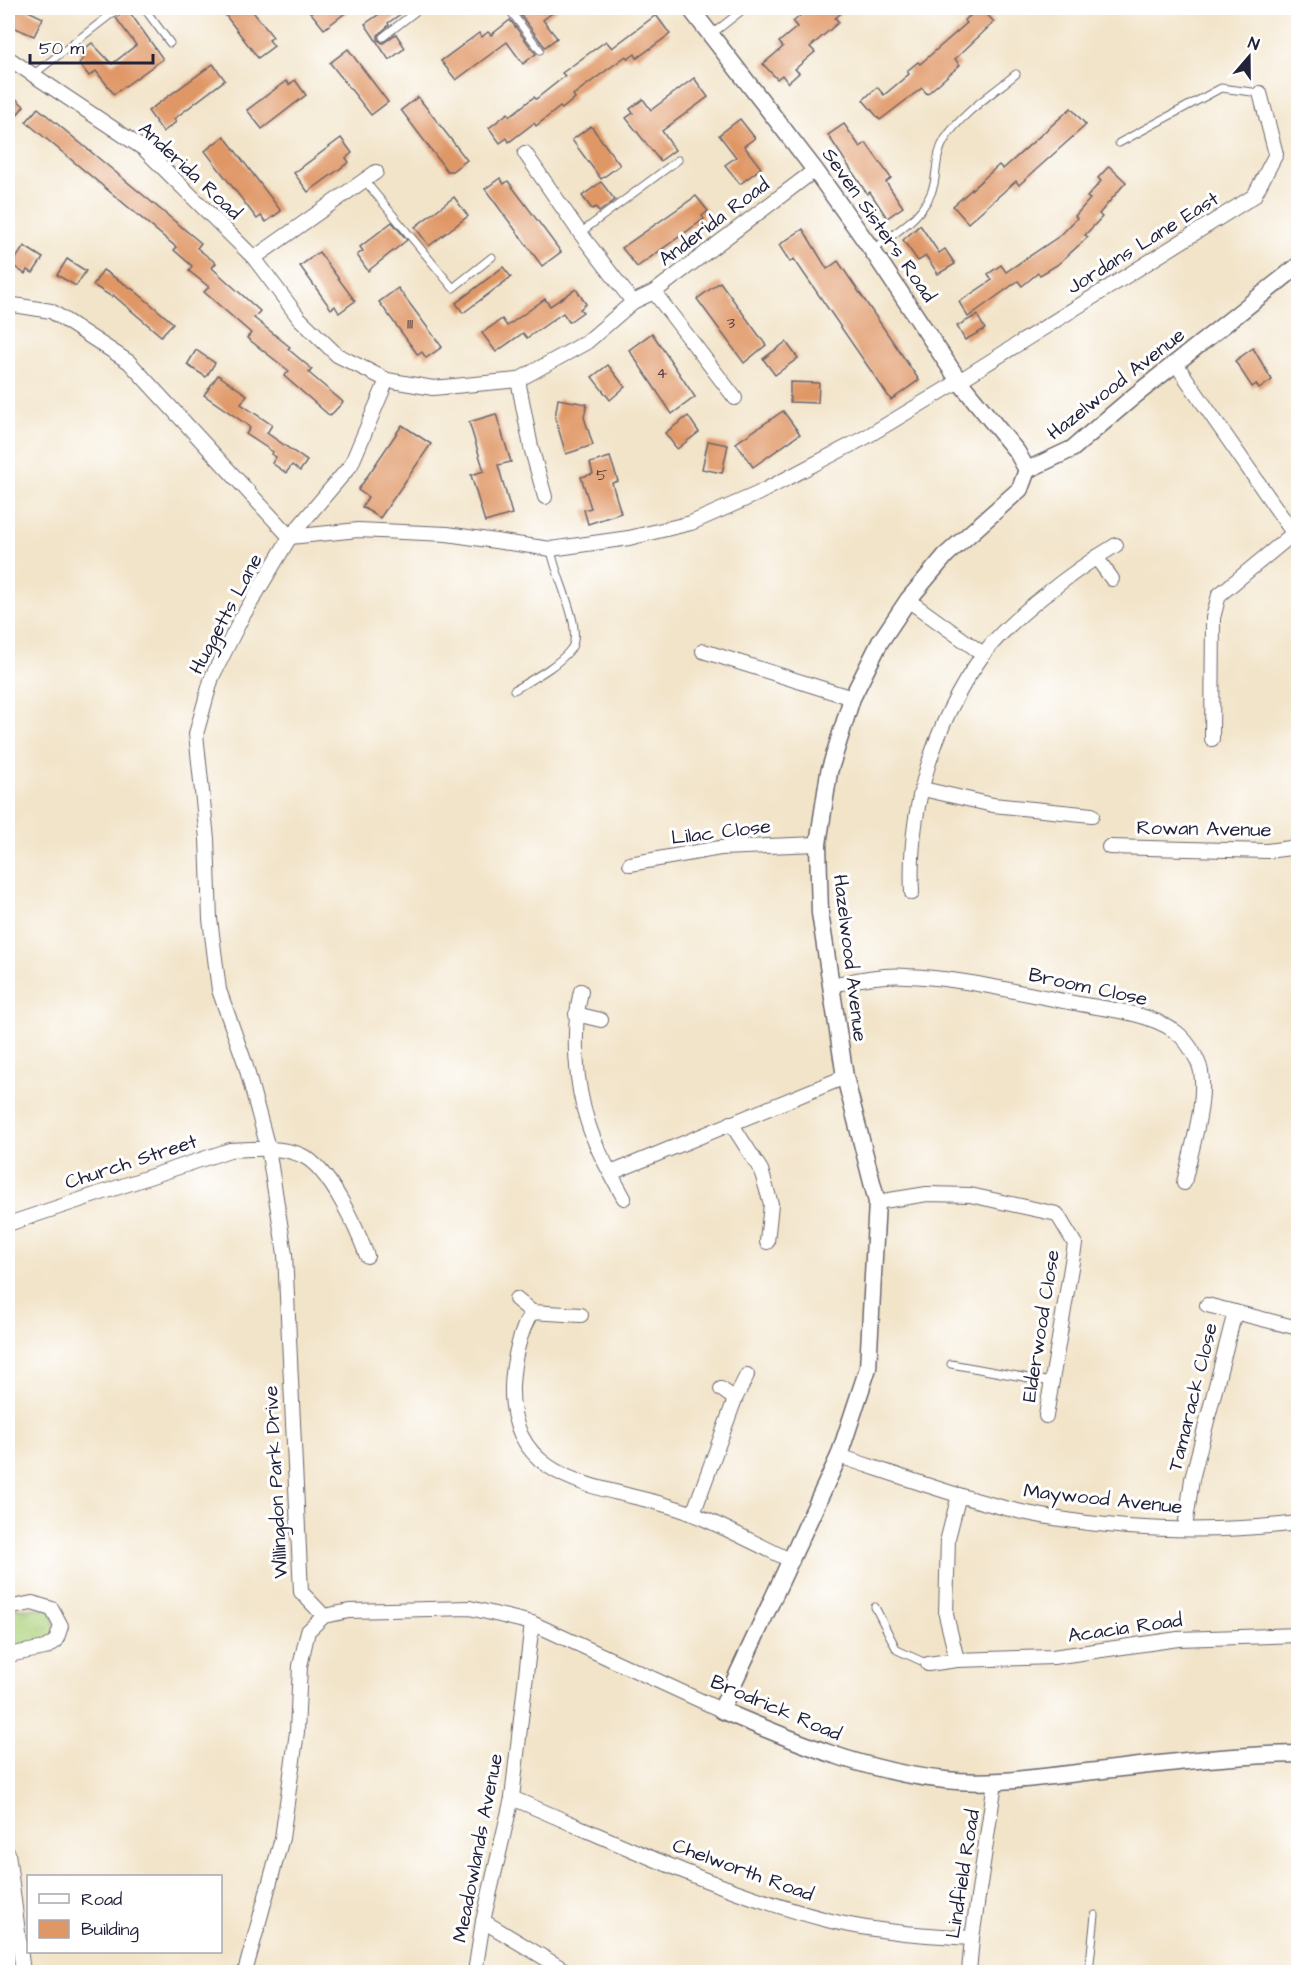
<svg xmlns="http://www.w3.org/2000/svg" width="1306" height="1980" font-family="'Architects Daughter',sans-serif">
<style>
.grass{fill:url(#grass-tufts);stroke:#687a5c;stroke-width:1.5}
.building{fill:#e09766}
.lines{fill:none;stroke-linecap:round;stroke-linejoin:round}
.service-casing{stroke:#6b666d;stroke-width:9}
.minor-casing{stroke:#6b666d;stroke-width:16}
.tertiary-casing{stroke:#6b666d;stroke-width:19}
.service{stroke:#fff;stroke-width:7}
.minor{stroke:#fff;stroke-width:14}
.tertiary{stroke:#fff;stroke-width:16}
.labels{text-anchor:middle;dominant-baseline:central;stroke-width:6;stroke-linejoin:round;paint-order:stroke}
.number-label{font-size:16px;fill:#523f46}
.street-label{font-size:20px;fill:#22223b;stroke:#fff}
</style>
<defs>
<pattern id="grass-tufts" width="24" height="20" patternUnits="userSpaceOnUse" patternTransform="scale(1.5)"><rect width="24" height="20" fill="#add37d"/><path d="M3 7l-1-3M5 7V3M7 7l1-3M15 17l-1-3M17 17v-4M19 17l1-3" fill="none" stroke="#95b56d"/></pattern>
</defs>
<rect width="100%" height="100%" fill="#fff"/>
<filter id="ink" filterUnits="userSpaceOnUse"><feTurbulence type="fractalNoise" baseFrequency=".0167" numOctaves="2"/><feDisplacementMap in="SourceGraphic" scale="12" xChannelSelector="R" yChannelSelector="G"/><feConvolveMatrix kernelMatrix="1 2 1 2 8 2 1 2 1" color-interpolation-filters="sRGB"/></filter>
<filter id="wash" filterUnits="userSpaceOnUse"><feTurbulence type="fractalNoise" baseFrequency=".008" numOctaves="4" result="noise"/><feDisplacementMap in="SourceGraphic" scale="24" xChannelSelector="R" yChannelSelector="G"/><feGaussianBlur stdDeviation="1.35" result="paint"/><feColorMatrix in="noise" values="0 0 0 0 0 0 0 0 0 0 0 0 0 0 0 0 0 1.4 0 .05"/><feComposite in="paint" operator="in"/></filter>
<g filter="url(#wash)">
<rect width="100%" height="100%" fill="#f2e4c9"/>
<polygon class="grass" points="8,1608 52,1609 56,1641 8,1655"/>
<g id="blocks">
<g class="building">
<polygon points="8,8 22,8 43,18 34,36 8,25"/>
<polygon points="220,8 250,8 273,37 269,40 274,46 258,58"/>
<polygon points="307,8 352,8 324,29"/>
<polygon points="388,8 409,8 388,23 389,25 378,35 378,40 383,43 396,34 405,48 389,60 365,24"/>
<polygon points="527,8 559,8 543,20 557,38 545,47 519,13"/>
<polygon points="809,8 812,13 818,8 848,8 835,18 839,22 810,47 815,52 795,69 799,73 788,83 782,75 777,79 763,64 783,47 779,42 797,27 793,22"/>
<polygon points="963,8 981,8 994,22 955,59 960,65 927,94 922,88 880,120 863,100 877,87 884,95 909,74 907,71 918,62 920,64 967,23 964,20 970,16"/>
<polygon points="128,10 163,59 114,94 96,71 89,76 79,63 83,59 79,53 92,43 112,64 136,45 116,18"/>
<polygon points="656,15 670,34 637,58 635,54 628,59 626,56 573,95 575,98 562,109 560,107 536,126 534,123 509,142 507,138 500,143 489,128 508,113 510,116 534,97 536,99 565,76 562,73 606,41 612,48"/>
<polygon points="510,20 536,54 533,56 523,64 507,42 456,80 441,61 479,33 482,37 488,32 491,35"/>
<polygon points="348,49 388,102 371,115 330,63"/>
<polygon points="213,64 225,80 174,119 176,122 163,132 148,111"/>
<polygon points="694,78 708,97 662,131 675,150 660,161 626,118 633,113 630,109 643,99 651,110"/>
<polygon points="295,80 306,95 262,129 247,110 286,81 289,85"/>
<polygon points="8,92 24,106 8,126"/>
<polygon points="418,97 467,160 452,171 447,171 401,110"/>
<polygon points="38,108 201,243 197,248 216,263 212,268 260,311 254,318 290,347 288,349 312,369 309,373 343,402 330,416 284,376 289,371 247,338 251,333 204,292 209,287 189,271 192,266 174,250 176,247 26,122"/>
<polygon points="1071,108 1086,125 1019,185 1016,181 968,223 953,206 999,165 1003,169"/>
<polygon points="740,119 755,138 744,146 761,168 740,184 725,165 736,157 719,135"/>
<polygon points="844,124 860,147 866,143 891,178 886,182 903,207 887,218 870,192 867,194 828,135"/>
<polygon points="591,126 620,165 601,179 572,140"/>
<polygon points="224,136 281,211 266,222 261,216 257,219 205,151"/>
<polygon points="341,138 352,153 346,158 349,162 308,192 294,173"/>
<polygon points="1109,166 1126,182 1099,214 1102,217 1085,235 1088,237 1057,265 1040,275 1038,273 1022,286 1018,281 968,317 959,302 992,280 988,274 1001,265 1006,272 1061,235 1077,218 1075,216 1090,199 1087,197 1101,181 1098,178"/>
<polygon points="500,178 504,184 508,181 561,252 542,266 485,189"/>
<polygon points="601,182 615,200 599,212 596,207 592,209 582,196"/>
<polygon points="696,196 708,211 702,216 704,219 637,267 622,248"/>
<polygon points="454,197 468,216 429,246 415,227"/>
<polygon points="392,222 407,240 368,271 357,255 363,251 360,247"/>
<polygon points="920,225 939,253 945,249 955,264 938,274 926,256 918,261 903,240"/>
<polygon points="803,229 827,269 838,261 919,380 891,400 794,259 790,262 779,245"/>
<polygon points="24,246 43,258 33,273 27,270 25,274 12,265"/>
<polygon points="319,252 355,301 339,313 335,306 331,309 300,266"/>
<polygon points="67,259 86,271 76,286 57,275"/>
<polygon points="503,267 511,277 463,313 456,303"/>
<polygon points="103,270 134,290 173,323 161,336 113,295 112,297 93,285"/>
<polygon points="720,282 766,345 744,363 697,299"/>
<polygon points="398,288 442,347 426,358 422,352 418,355 379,302"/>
<polygon points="576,289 586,304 580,309 583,312 569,322 563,313 527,338 523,333 496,352 482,333 502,319 507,326 545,299 550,306"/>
<polygon points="977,315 985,329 965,340 957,326"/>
<polygon points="652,333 695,397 672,414 629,350"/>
<polygon points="786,342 798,358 775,375 763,359"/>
<polygon points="1253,348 1272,380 1259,389 1256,384 1252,387 1235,361"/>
<polygon points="196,350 215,363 206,377 187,365"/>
<polygon points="608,365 625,387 610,400 592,377"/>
<polygon points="218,375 247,395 241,404 272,425 267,433 307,461 300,471 292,465 286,473 272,463 276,457 271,454 273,452 246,434 250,428 246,424 204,395"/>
<polygon points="790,382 819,383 818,403 790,402"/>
<polygon points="558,399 587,404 584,417 593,445 566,454 555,418"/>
<polygon points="783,411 800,434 753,467 736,443"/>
<polygon points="496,414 511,462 498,465 512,514 485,522 471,475 484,471 469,422"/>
<polygon points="688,416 699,432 677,449 665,433"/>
<polygon points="402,425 431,444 380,518 362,507 368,497 358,490"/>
<polygon points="708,441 728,445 722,473 702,469"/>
<polygon points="610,457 618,481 612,483 621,513 588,524 584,510 591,508 581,477 593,474 590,463"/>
</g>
</g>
</g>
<g filter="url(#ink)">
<use href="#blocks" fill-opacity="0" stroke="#6b666d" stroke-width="1.5"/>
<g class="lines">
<g class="service-casing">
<g id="service">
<polyline points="144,8 170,43"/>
<polyline points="508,8 540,50"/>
<polyline points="712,34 745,8"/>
<polyline points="383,37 420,8"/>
<polyline points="34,74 119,8"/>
<polyline points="1119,143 1221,88 1260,93"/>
<polyline points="365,181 453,288 492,257"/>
<polyline points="580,233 678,160"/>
<path d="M872 250C896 232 927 215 934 184 937 169 936 153 945 139 962 113 992 94 1016 74"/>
<path d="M514 690C532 679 556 667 570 650 586 631 554 575 551 549"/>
<polyline points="951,1364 1051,1382"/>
<polyline points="875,1607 897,1650 928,1664"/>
<polyline points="1089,1972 1095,1915"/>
</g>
</g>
<g class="minor-casing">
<g id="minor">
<polyline points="8,58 144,149 254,258 299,318 337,355 387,380 433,388 518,380 587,342 633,302 654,292 815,170"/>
<polyline points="525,153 580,233 633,302"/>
<polyline points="254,258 376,172"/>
<polyline points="654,292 735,398"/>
<polyline points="8,304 51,311 129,362 290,537"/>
<polyline points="1176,364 1298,540"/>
<polyline points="518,380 531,447 545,497"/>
<polyline points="290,537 358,530 447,534 551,549 629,538 691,523 757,494 866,437 959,381 1254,196 1276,154 1260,93"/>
<polyline points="1096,557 1112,579"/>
<polyline points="908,600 983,654"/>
<polyline points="703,651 852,698"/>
<polyline points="1212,739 1213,618 1219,595 1294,533"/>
<polyline points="923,789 993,805 1092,815"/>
<polyline points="1109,847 1267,851 1298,847"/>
<polyline points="630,864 720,848 818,844"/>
<path d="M912 893C908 808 933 725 982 656 1009 619 1076 569 1116 545"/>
<path d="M831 985C856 980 882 974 907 976 962 978 1015 992 1069 1002 1102 1009 1145 1011 1173 1030 1184 1037 1193 1051 1198 1062 1211 1090 1190 1153 1184 1183"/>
<path d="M581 991C572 1030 575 1084 588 1123 596 1149 611 1174 624 1198"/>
<polyline points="576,1014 601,1020"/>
<polyline points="731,1123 761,1170 771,1204 767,1242"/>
<polyline points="611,1173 845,1077"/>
<polyline points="877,1202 927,1194 970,1195 1057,1214 1075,1244 1046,1416"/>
<path d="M8 1224 230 1150C254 1149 281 1146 303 1156 330 1169 357 1229 367 1256"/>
<polyline points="516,1299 532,1312"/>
<polyline points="1207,1305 1298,1328"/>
<path d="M581 1315 532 1312C519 1332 513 1363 512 1386 509 1495 620 1484 693 1514 727 1528 760 1546 792 1561"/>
<polyline points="721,1389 735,1399"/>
<path d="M839 1456C900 1476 960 1498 1022 1512 1110 1531 1209 1534 1298 1523"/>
<polyline points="693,1514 735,1399 747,1375"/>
<polyline points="1185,1528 1192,1479 1235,1312"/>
<polyline points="8,1608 32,1603 52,1609 61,1626 56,1641 45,1648 8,1655"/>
<polyline points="324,1616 301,1592 285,1254 268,1148 245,1063 219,990 210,919 207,839 196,734 212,677 241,619 290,537 351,465 387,380"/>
<polyline points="957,1660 946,1615 948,1538 959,1495"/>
<polyline points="928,1664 957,1660 1053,1657 1178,1639 1298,1635"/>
<path d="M512 1798C616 1842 721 1893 831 1921 877 1932 925 1935 972 1938"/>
<polyline points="8,1853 23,1972"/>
<polyline points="483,1921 568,1972"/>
<polyline points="245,1972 282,1838 297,1732 300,1666 308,1631 324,1616 349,1611 470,1608 532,1623 721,1710"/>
<polyline points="475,1972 483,1921 512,1798 532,1623"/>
<polyline points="969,1972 972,1938 995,1782"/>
</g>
</g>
<g class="tertiary-casing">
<g id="tertiary">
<polyline points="690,8 815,170 872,250 959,381 1017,452 1027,470"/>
<path d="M1298 266 1133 397 1072 449 1027 470 1020 489 946 555 908 600 880 642 852 698 829 772 818 844 820 913 845 1077 877 1202 868 1368 839 1456 721 1710C793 1741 866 1772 945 1780 989 1785 1033 1778 1077 1773 1151 1765 1224 1755 1298 1754"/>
</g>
</g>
<use href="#service" class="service"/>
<use href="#minor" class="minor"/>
<use href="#tertiary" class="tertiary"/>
</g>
</g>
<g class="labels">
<g class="number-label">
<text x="731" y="323">3</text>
<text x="410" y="324">111</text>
<text x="662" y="373">4</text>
<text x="602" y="475">5</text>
</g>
<g class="street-label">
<text transform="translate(190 171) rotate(43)">Anderida Road</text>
<text transform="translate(714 222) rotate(-37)">Anderida Road</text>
<text transform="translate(879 225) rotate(55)">Seven Sisters Road</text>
<text transform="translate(1143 243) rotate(-32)">Jordans Lane East</text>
<text transform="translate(1116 384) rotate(-38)">Hazelwood Avenue</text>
<text transform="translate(226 614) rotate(-62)">Huggetts Lane</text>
<text transform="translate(1204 829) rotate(1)">Rowan Avenue</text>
<text transform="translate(721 832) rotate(-7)">Lilac Close</text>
<text transform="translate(850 958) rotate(83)">Hazelwood Avenue</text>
<text transform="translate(1088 987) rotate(12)">Broom Close</text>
<text transform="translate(131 1162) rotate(-18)">Church Street</text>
<text transform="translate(1041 1326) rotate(-81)">Elderwood Close</text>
<text transform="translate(1193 1397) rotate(-76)">Tamarack Close</text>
<text transform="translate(276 1482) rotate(-93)">Willingdon Park Drive</text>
<text transform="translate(1103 1499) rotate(6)">Maywood Avenue</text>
<text transform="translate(1125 1628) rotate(-8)">Acacia Road</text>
<text transform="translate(776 1708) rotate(23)">Brodrick Road</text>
<text transform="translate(478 1848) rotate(-79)">Meadowlands Avenue</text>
<text transform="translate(743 1870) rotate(20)">Chelworth Road</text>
<text transform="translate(963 1874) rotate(-81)">Lindfield Road</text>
</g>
</g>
<rect width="1306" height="1980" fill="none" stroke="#fff" stroke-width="30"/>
<rect x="27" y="1875" width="195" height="78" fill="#ffffff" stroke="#a7a7b1" stroke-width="1.5"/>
<rect x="39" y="1894" width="30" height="9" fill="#ffffff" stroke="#a7a7b1" stroke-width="1.5"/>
<text x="81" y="1905" font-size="18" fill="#22223b">Road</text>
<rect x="39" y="1920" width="30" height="18" fill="#e09766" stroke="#a7a7b1" stroke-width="1.5"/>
<text x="81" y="1935" font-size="18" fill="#22223b">Building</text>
<g transform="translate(1249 57) rotate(20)" stroke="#ffffff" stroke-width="4.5" paint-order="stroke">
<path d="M0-4.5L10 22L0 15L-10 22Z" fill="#22223b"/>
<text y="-9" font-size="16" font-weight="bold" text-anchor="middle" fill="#22223b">N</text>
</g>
<path d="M30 54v9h123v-9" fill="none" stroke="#22223b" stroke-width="3"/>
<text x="39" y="54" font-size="18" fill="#22223b" stroke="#ffffff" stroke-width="4.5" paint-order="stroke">50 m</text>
</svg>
